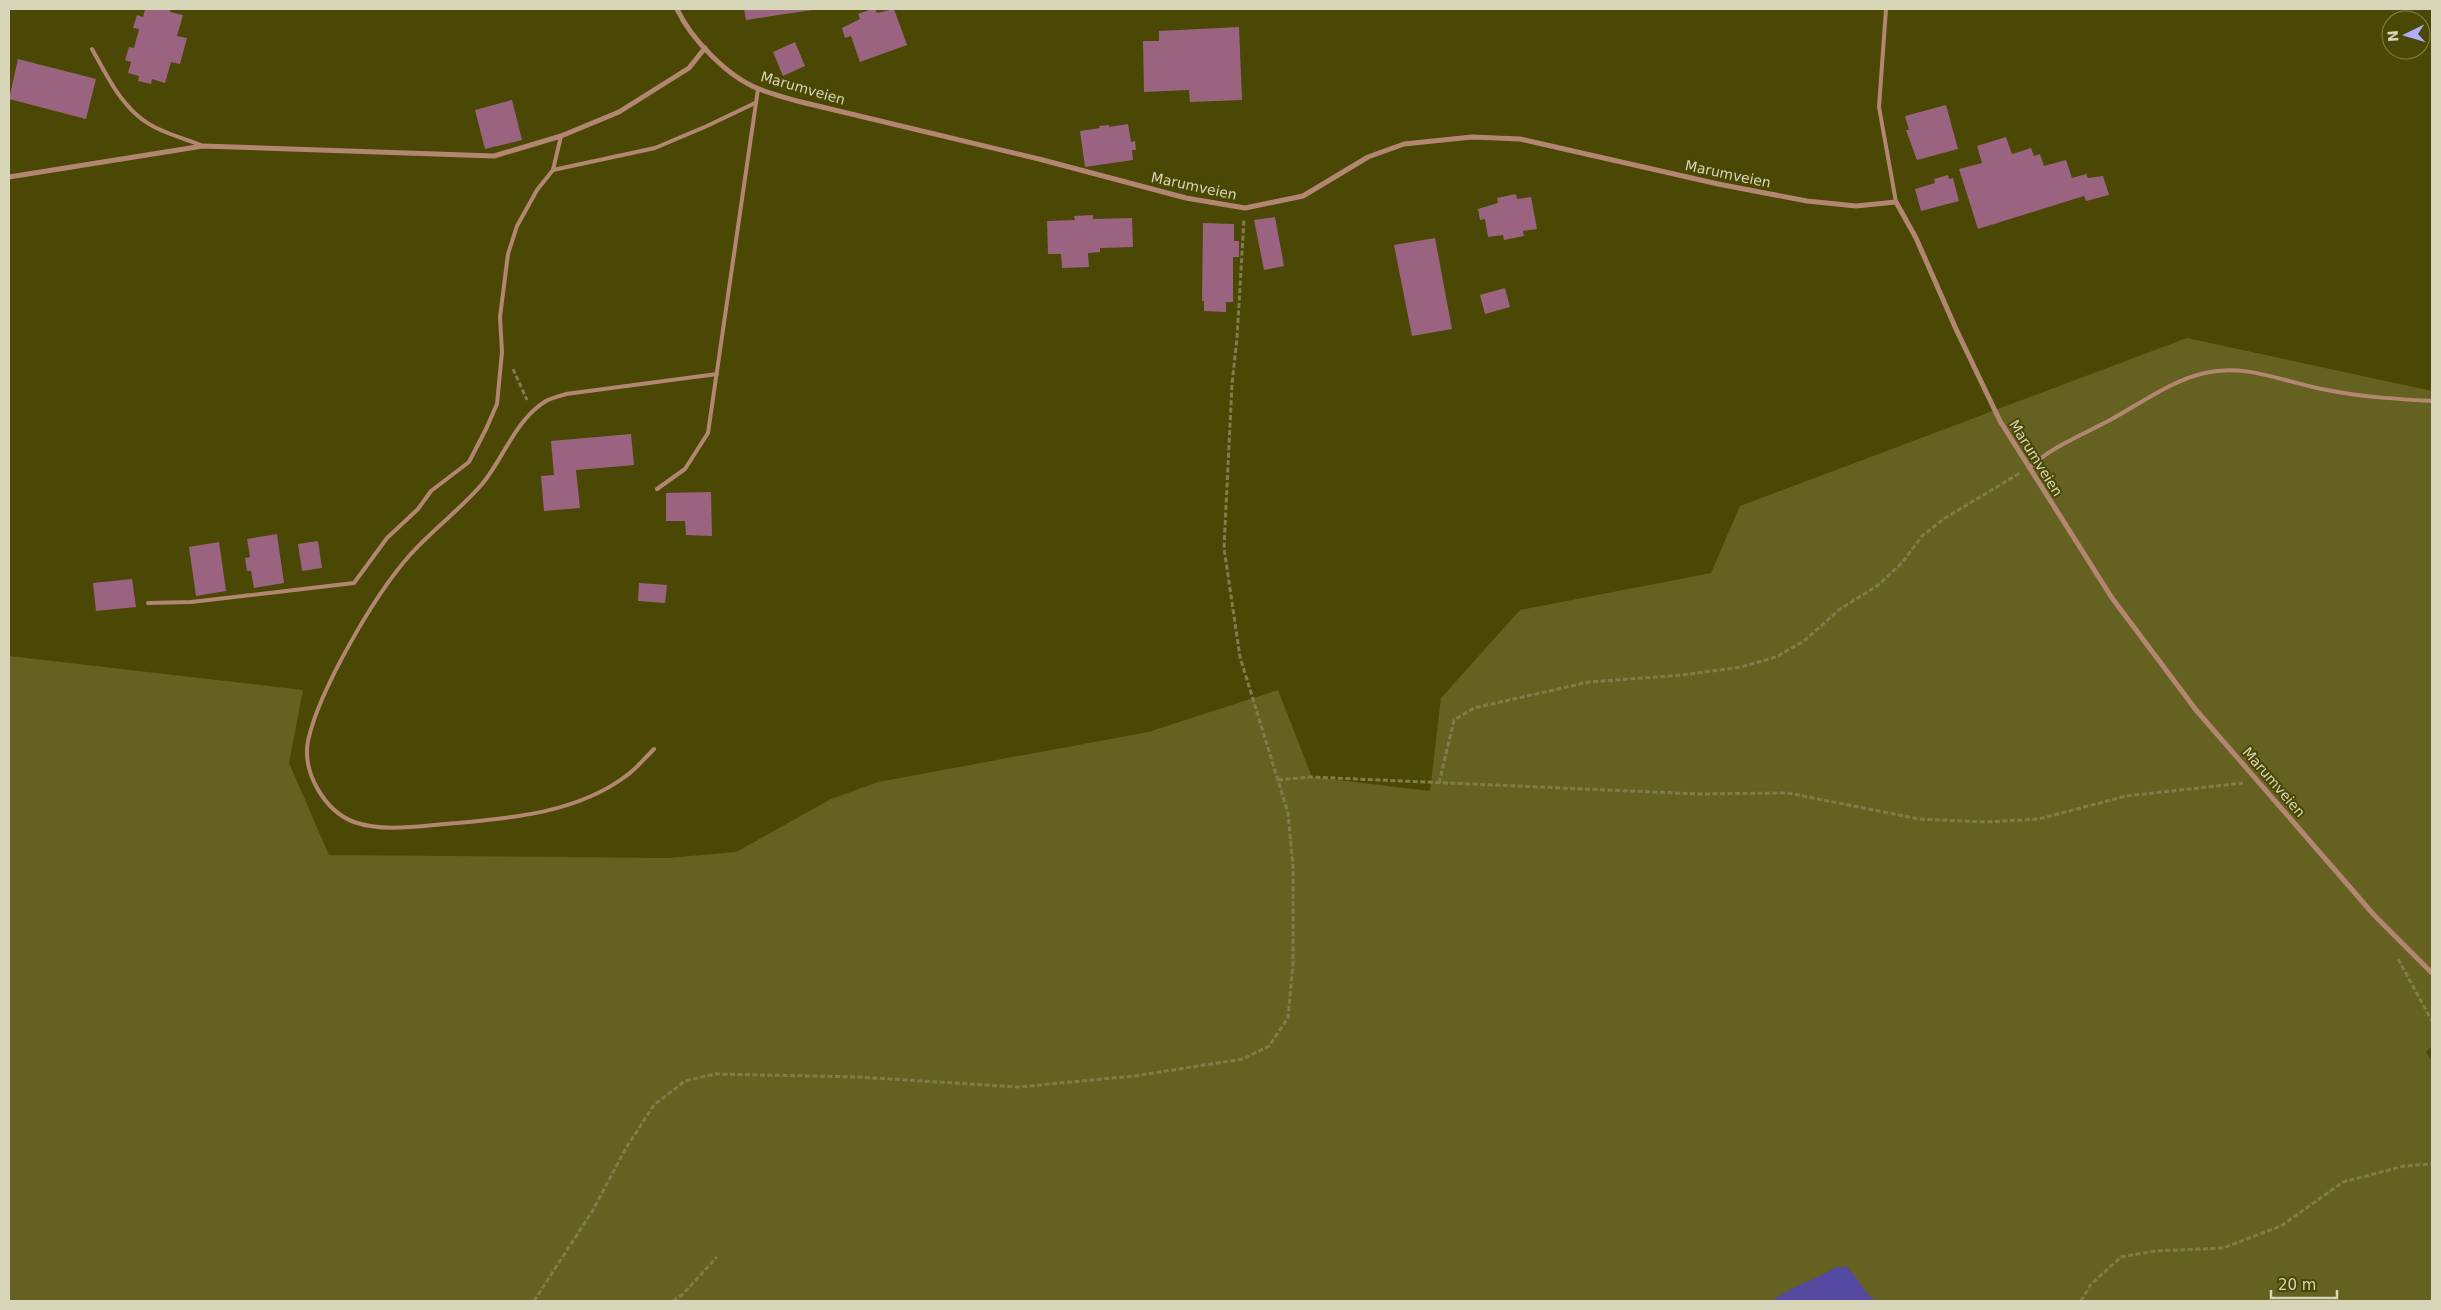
<svg xmlns="http://www.w3.org/2000/svg" width="2441" height="1310" font-family="'DejaVu Sans',sans-serif">
<style>
.green{fill:#656121}
.water{fill:#5549a2}
.building{fill:#9a6481}
.lines{fill:none;stroke-linecap:round;stroke-linejoin:round}
.path{stroke:#807d49;stroke-width:3;stroke-dasharray:5 2.5;stroke-linecap:butt}
.service{stroke:#b38672;stroke-width:4}
.minor{stroke:#b38672;stroke-width:5}
.labels{text-anchor:middle;dominant-baseline:central;stroke-width:4;stroke-linejoin:round;paint-order:stroke}
.street-label{font-size:14px;fill:#d7d6b8;stroke:#4b4705}
</style>
<rect width="100%" height="100%" fill="#4b4705"/>
<polygon class="green" points="2187,338 2432,391 2432,1046 2426,1052 2432,1061 2432,1301 9,1301 9,656 303,690 289,763 329,855 668,858 736,852 831,799 878,782 1148,732 1278,690 1312,777 1430,791 1441,698 1520,610 1711,573 1740,506"/>
<path class="water" d="M1836 1267H1848L1870 1297 1878 1301H1772C1792 1286 1815 1280 1836 1267Z"/>
<g class="building">
<polygon points="145,9 171,9 170,12 183,15 177,36 187,38 180,64 171,62 165,83 152,79 151,84 138,81 139,76 128,73 131,62 125,60 129,47 134,48 139,29 133,28 137,15 143,17"/>
<polygon points="744,9 812,9 812,10 746,20"/>
<polygon points="872,9 875,9 877,13 894,9 907,45 860,62 851,36 845,38 842,28 860,19 858,14"/>
<polygon points="1239,27 1242,100 1190,102 1189,90 1144,92 1143,41 1159,41 1159,31"/>
<polygon points="795,42 805,66 783,76 773,52"/>
<polygon points="18,59 96,79 86,119 9,99"/>
<polygon points="512,100 522,140 485,149 475,110"/>
<polygon points="1946,105 1958,149 1917,160 1906,130 1909,130 1905,116"/>
<polygon points="1128,124 1131,142 1135,141 1136,150 1132,150 1133,160 1085,167 1080,131 1100,128 1099,126 1109,125 1109,127"/>
<polygon points="2006,137 2012,154 2031,148 2034,156 2040,154 2044,166 2066,160 2072,178 2086,174 2088,178 2103,176 2109,195 2086,201 2084,196 1978,229 1959,169 1982,163 1977,146"/>
<polygon points="1948,175 1949,179 1953,178 1959,201 1921,211 1915,189 1935,183 1934,179"/>
<polygon points="1516,194 1517,199 1531,197 1537,229 1523,231 1524,236 1504,240 1503,235 1488,237 1485,219 1480,220 1478,209 1498,203 1497,198"/>
<polygon points="1093,215 1093,219 1132,218 1133,247 1100,248 1100,252 1088,253 1089,267 1062,268 1061,254 1048,254 1047,221 1075,220 1074,216"/>
<polygon points="1275,217 1284,266 1264,270 1254,220"/>
<polygon points="1203,223 1234,224 1234,241 1239,241 1239,257 1233,257 1233,302 1226,302 1226,312 1204,311 1204,301 1202,301"/>
<polygon points="1435,238 1452,329 1412,336 1394,245"/>
<polygon points="1505,288 1510,307 1485,314 1480,295"/>
<polygon points="631,434 634,465 576,470 580,508 544,511 541,476 554,475 551,441"/>
<polygon points="711,492 712,536 686,535 685,521 666,521 666,493"/>
<polygon points="277,534 284,583 254,588 251,571 247,571 245,558 250,557 247,539"/>
<polygon points="318,541 322,568 302,571 298,544"/>
<polygon points="219,542 226,591 196,596 189,547"/>
<polygon points="132,579 136,607 96,611 93,583"/>
<polygon points="639,583 667,585 665,603 638,601"/>
</g>
<g class="lines">
<g class="path">
<polyline points="513,369 527,400"/>
<polyline points="1278,780 1311,777 1699,794 1788,793 1919,819 1985,822 2039,819 2126,796 2243,783"/>
<polyline points="1439,783 1454,720 1474,708 1589,682 1683,675 1741,667 1776,657 1804,641 1840,609 1877,586 1902,563 1922,536 1945,518 2020,473"/>
<polyline points="2398,959 2432,1021"/>
<polyline points="534,1301 593,1210 626,1148 654,1105 685,1081 715,1074 858,1077 1018,1087 1134,1076 1243,1059 1269,1046 1288,1018 1293,963 1293,866 1288,813 1240,657 1224,548 1232,384 1237,338 1244,219"/>
<polyline points="673,1301 682,1295 717,1257"/>
<polyline points="2081,1301 2091,1284 2121,1257 2155,1251 2223,1248 2281,1226 2343,1182 2404,1166 2432,1164"/>
</g>
<g class="service">
<polyline points="1886,9 1879,107 1896,202"/>
<path d="M92 49C105 72 117 98 138 116 155 131 180 137 201 145"/>
<polyline points="553,170 561,136"/>
<path d="M2029 468C2051 447 2084 434 2110 420 2140 404 2172 380 2205 373 2247 363 2286 383 2327 390 2362 397 2397 399 2432 401"/>
<polyline points="657,489 685,469 708,433 758,89"/>
<polyline points="148,603 191,602 354,583 387,538 418,509 431,491 469,462 486,429 497,404 502,352 500,317 508,254 517,226 537,190 553,170 655,148 707,126 755,103"/>
<path d="M654 749C645 758 636 769 626 776 578 812 514 818 457 823 425 825 385 833 354 822 325 811 302 773 308 741 319 690 374 596 409 556 432 530 461 509 483 483 504 457 516 419 546 401 552 398 560 396 566 394L717 374"/>
</g>
<g class="minor">
<path d="M677 9C691 39 728 77 759 89 771 94 784 97 797 101L1039 159 1186 198 1245 208 1303 196 1368 157 1404 144 1472 137 1520 139 1718 184 1807 201 1856 206 1896 202 1916 238 1956 329 2000 421 2112 598 2196 710 2374 915 2432 973"/>
<polyline points="9,177 203,146 494,156 561,136 619,112 689,68 705,48"/>
</g>
</g>
<g class="labels">
<g class="street-label">
<text transform="translate(803 88) rotate(16)">Marumveien</text>
<text transform="translate(1728 174) rotate(12)">Marumveien</text>
<text transform="translate(1194 186) rotate(12)">Marumveien</text>
<text transform="translate(2036 458) rotate(58)">Marumveien</text>
<text transform="translate(2274 782) rotate(49)">Marumveien</text>
</g>
</g>
<rect width="2441" height="1310" fill="none" stroke="#d7d6b8" stroke-width="20"/>
<g transform="translate(2406 35) rotate(265)"><circle r="24" fill="#4b4705" stroke="#83804d"/>
<path d="M0-4L9 19L0 12L-9 19Z" fill="#b1adfa"/>
<text y="-8" font-size="14" font-weight="bold" text-anchor="middle" fill="#d7d6b8">N</text>
</g>
<path d="M2271 1290v8h66v-8" fill="none" stroke="#d7d6b8" stroke-width="2.5"/>
<text x="2278" y="1290" font-size="15" fill="#d7d6b8" stroke="#4b4705" stroke-width="4" paint-order="stroke">20 m</text>
</svg>
